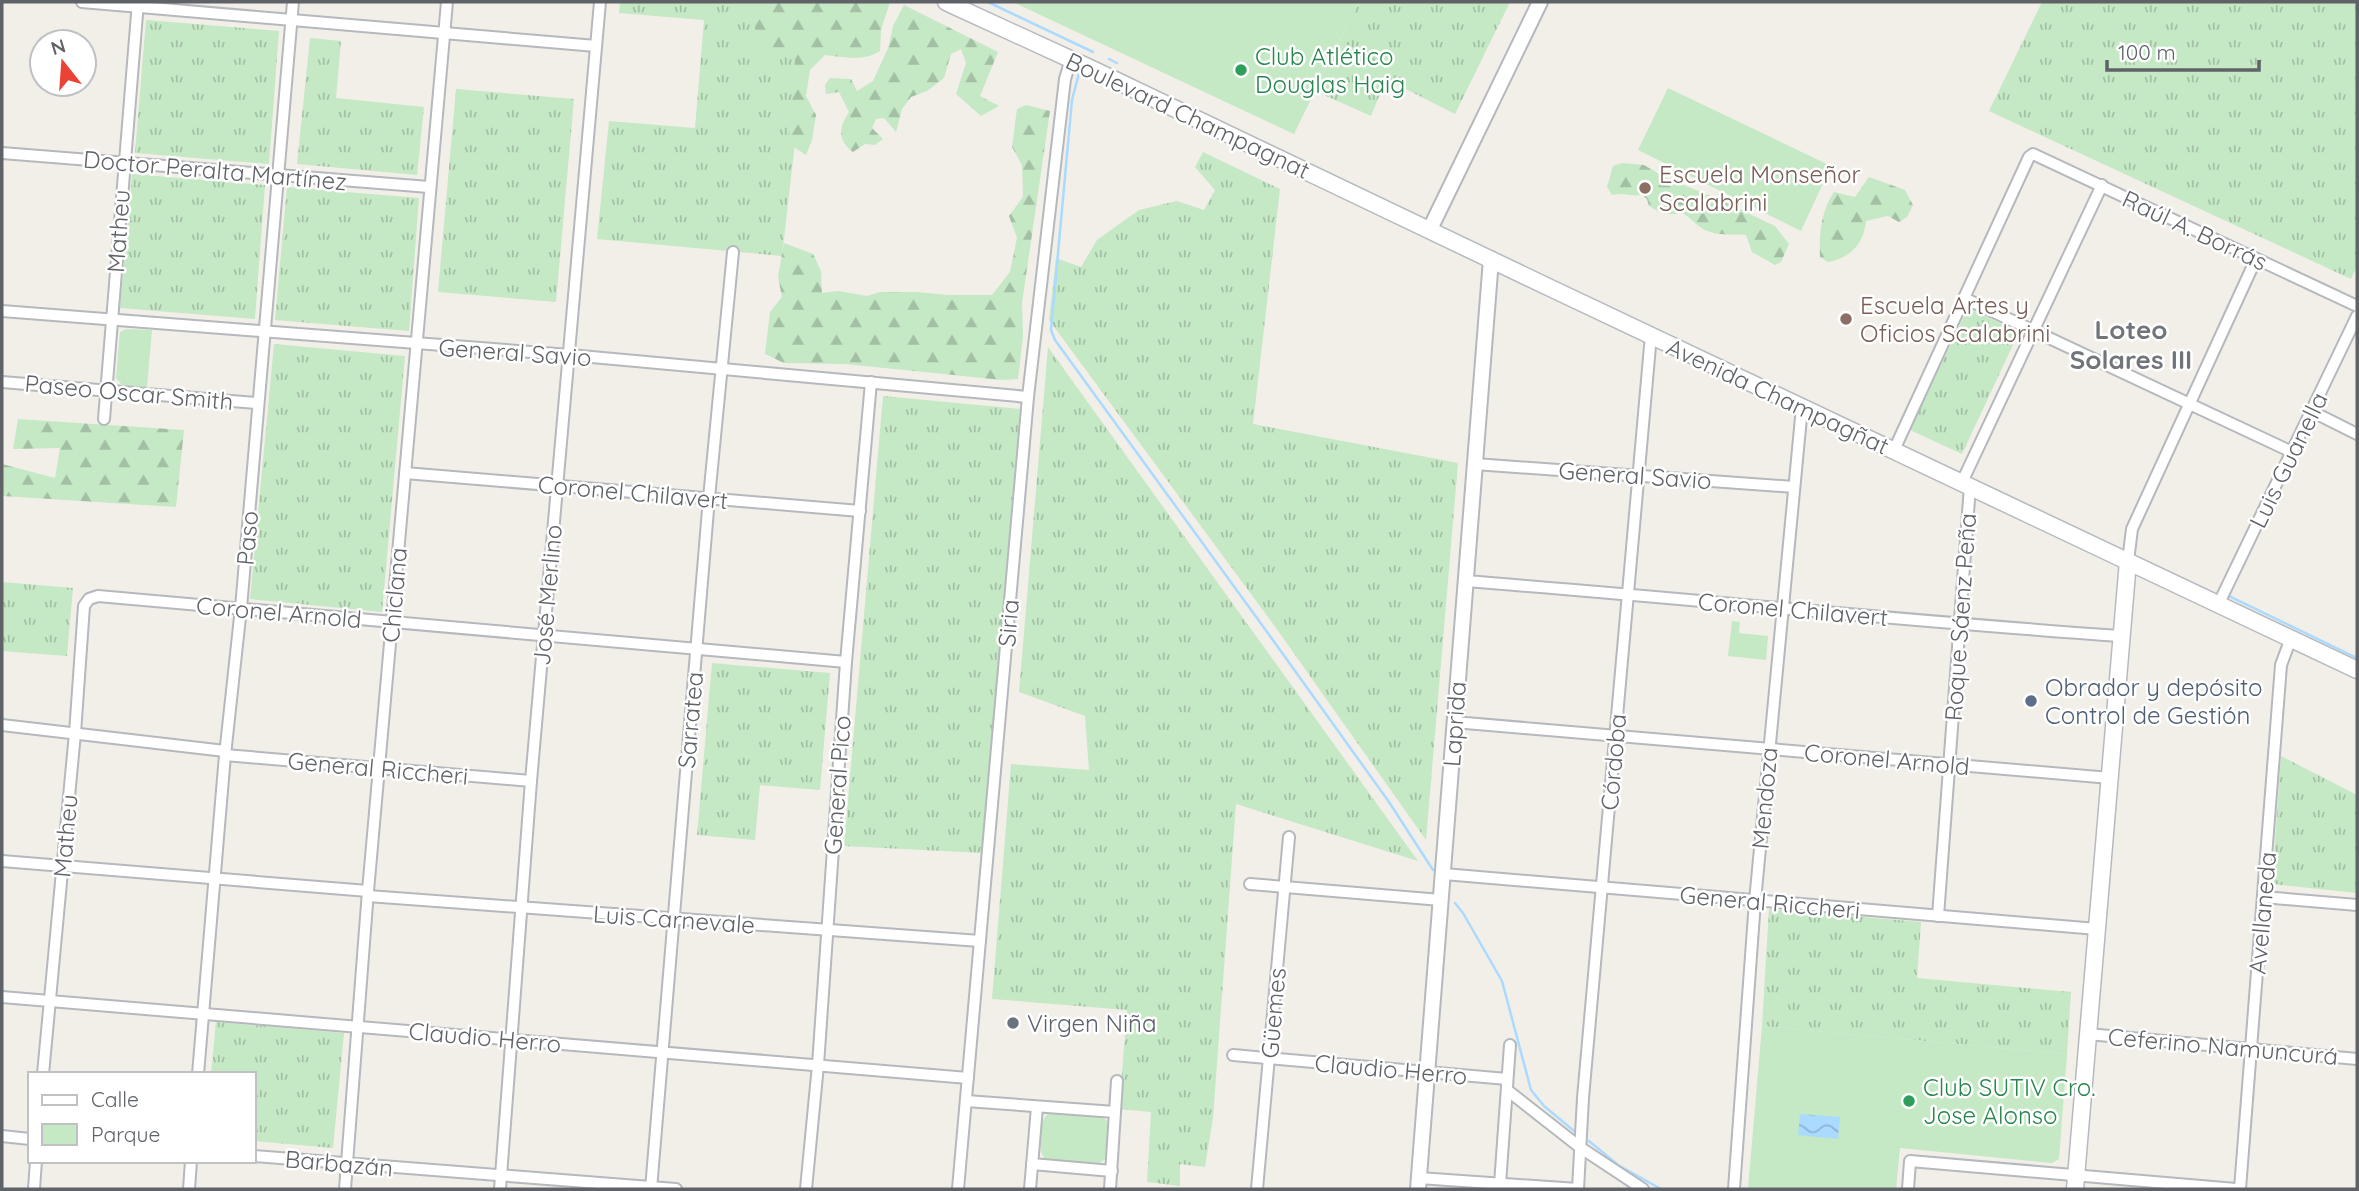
<svg xmlns="http://www.w3.org/2000/svg" width="2359" height="1191" font-family="Quicksand,sans-serif">
<style>
.grass{fill:url(#grass-tufts)}
.forest{fill:url(#forest-firs)}
.park{fill:#c5e8c5}
.water{fill:url(#water-waves)}
.lines{fill:none;stroke-linecap:round;stroke-linejoin:round}
.stream{stroke:#aadaff;stroke-width:2.5}
.minor-casing{stroke:#b5b8bc;stroke-width:14}
.tertiary-casing{stroke:#b5b8bc;stroke-width:18}
.secondary-casing{stroke:#b6babf;stroke-width:19}
.minor{stroke:#fff;stroke-width:10}
.tertiary{stroke:#fff;stroke-width:14}
.secondary{stroke:#fff;stroke-width:16}
.leisure-dot{fill:#2e9e5b;stroke:#fff;stroke-width:2.5}
.education-dot{fill:#8d6e63;stroke:#fff;stroke-width:2.5}
.service-dot{fill:#5c6f8a;stroke:#fff;stroke-width:2.5}
.worship-dot{fill:#6b7280;stroke:#fff;stroke-width:2.5}
.labels{text-anchor:middle;dominant-baseline:central;stroke-width:5;stroke-linejoin:round;paint-order:stroke}
.leisure-label{font-size:24px;fill:#27864d;stroke:#fff;text-anchor:start}
.street-label{font-size:24px;fill:#5f6368;stroke:#fff}
.education-label{font-size:24px;fill:#785e54;stroke:#fff;text-anchor:start}
.service-label{font-size:24px;fill:#4e5e75;stroke:#fff;text-anchor:start}
.worship-label{font-size:24px;fill:#5b616d;stroke:#fff;text-anchor:start}
.neighbourhood-label{font-size:26px;font-weight:bold;fill:#70757a;stroke:#fff}
</style>
<defs>
<pattern id="grass-tufts" width="24" height="20" patternUnits="userSpaceOnUse" patternTransform="scale(1.75)"><rect width="24" height="20" fill="#c5e8c5"/><path d="M3 7l-1-3M5 7V3M7 7l1-3M15 17l-1-3M17 17v-4M19 17l1-3" fill="none" stroke="#a3c0a4"/></pattern>
<pattern id="forest-firs" width="22" height="20" patternUnits="userSpaceOnUse" patternTransform="scale(1.75)"><rect width="22" height="20" fill="#c5e8c5"/><path d="M5 1l3.5 6h-7zM16 11l3.5 6h-7z" fill="#a3c0a4"/></pattern>
<pattern id="water-waves" width="16" height="10" patternUnits="userSpaceOnUse" patternTransform="scale(1.75)"><rect width="16" height="10" fill="#aadaff"/><path d="M0 5q4-4 8 0t8 0" fill="none" stroke="#8eb4d2"/></pattern>
</defs>
<rect width="100%" height="100%" fill="#f1efe8"/>
<g class="grass">
<polygon points="620,2 763,2 806,46 782,256 597,239 609,121 695,128 704,20 619,13"/>
<polygon points="1358,2 1510,2 1455,114 1386,79 1371,116 1315,91"/>
<polygon points="2042,2 2357,2 2357,266 2351,279 1989,111"/>
<polygon points="146,20 279,31 269,164 135,153"/>
<polygon points="310,38 341,41 336,98 424,107 417,175 297,164"/>
<polygon points="456,89 574,99 556,302 438,292"/>
<polygon points="1203,152 1280,189 1253,424 1458,463 1426,840 1276,628 1049,320 1056,258 1081,267 1097,240 1139,210 1177,201 1204,210 1215,190 1195,167"/>
<polygon points="132,174 265,185 255,319 120,308"/>
<polygon points="287,187 419,198 409,331 275,320"/>
<polygon points="1968,308 2019,332 1962,454 1910,430"/>
<polygon points="274,344 405,356 382,612 250,599"/>
<polygon points="1048,347 1418,861 1236,804 1213,1118 1205,1167 1180,1164 1180,1186 1147,1182 1151,1112 1119,1109 1127,1010 992,999 1011,764 1089,770 1085,716 1019,692"/>
<polygon points="883,396 1020,409 982,853 844,846"/>
<polygon points="2,582 73,588 67,656 2,651"/>
<polygon points="712,663 830,673 820,790 760,785 755,840 697,835"/>
<polygon points="2281,756 2357,795 2357,893 2272,884"/>
<polygon points="1769,909 1921,922 1917,978 2071,992 2067,1054 1762,1026"/>
<polygon points="216,1022 344,1033 333,1148 254,1141 254,1074 211,1074"/>
</g>
<g class="forest">
<path d="M749 2H890L881 30 880 51C863 62 844 57 825 55L810 70 806 96 816 115 812 140 806 155 789 144 790 116 795 60 788 51H760Z"/>
<path d="M904 5 998 52 980 96 999 106 981 116 956 94 966 63 961 49 951 54 944 78 927 91 911 97 902 109 896 132 884 118 876 119 872 128 883 139 875 145 865 144 853 152C837 140 839 127 849 112L839 92 826 94 825 85 830 78 851 79 857 91 873 81 889 46 893 26Z"/>
<polygon points="1026,105 1050,111 1022,303 1023,337 1018,379 1002,380 845,364 784,363 765,354 770,312 782,297 778,277 784,243 813,254 821,271 822,293 839,291 867,296 880,292 917,292 948,295 992,295 1010,272 1017,238 1009,216 1023,197 1022,165 1012,147 1017,109"/>
<path d="M1622 163 1644 165 1666 178 1716 198 1775 226 1789 244 1781 262 1775 265 1752 252 1746 235C1729 234 1715 237 1700 227 1693 222 1690 217 1682 213 1669 216 1660 213 1649 206L1647 199 1642 195C1632 197 1623 192 1612 195L1607 187 1613 166Z"/>
<path d="M1869 177 1905 190 1913 205 1907 217 1899 222 1888 216 1866 221C1864 244 1850 258 1828 262L1820 257C1819 234 1821 211 1834 192L1855 197Z"/>
<polygon points="18,419 184,430 176,507 2,496 2,464 55,478 60,448 13,449"/>
</g>
<g class="park">
<polygon points="1013,2 1358,2 1294,134"/>
<polygon points="1668,88 1831,166 1801,231 1638,150"/>
<polygon points="126,329 152,330 147,387 122,385 116,378 120,332"/>
<polygon points="1732,621 1740,622 1739,633 1768,636 1766,660 1728,656"/>
<polygon points="1762,1026 2067,1054 2059,1159 2052,1163 1900,1148 1896,1189 1748,1189"/>
<path d="M1048 1114 1102 1117 1107 1121 1109 1126 1106 1159 1099 1163 1045 1159C1037 1150 1038 1122 1048 1114Z"/>
</g>
<polygon class="water" points="1800,1114 1840,1117 1838,1139 1798,1135"/>
<g class="lines">
<g class="stream">
<polyline points="988,2 1093,52"/>
<polyline points="1109,59 1117,63"/>
<polyline points="1079,73 1072,100 1051,330 1055,340 1270,636 1389,802 1433,870"/>
<polyline points="2229,596 2357,658"/>
<polyline points="1455,903 1463,913 1502,981 1531,1090 1544,1106 1574,1131"/>
<polyline points="1589,1141 1618,1165 1661,1189"/>
</g>
<g class="minor-casing">
<g id="minor">
<polyline points="82,2 596,46"/>
<polyline points="2,153 429,187"/>
<polyline points="1964,298 2292,452"/>
<polyline points="2,311 570,355 1028,397"/>
<polyline points="2,382 257,403"/>
<polyline points="2311,411 2357,434"/>
<polyline points="104,419 138,2"/>
<polyline points="1894,450 2029,157 2033,154 2357,306"/>
<polyline points="1475,464 1794,487"/>
<polyline points="405,473 860,511"/>
<polyline points="1962,482 2102,185"/>
<polyline points="2128,561 2132,529 2256,259"/>
<path d="M1465 581C1684 598 1902 621 2121 636"/>
<polyline points="2219,603 2357,316"/>
<polyline points="1454,722 2110,778"/>
<polyline points="2,725 225,751"/>
<polyline points="225,755 531,781"/>
<polyline points="2,861 368,891"/>
<polyline points="1444,874 2097,929"/>
<polyline points="1250,884 1441,900"/>
<polyline points="368,896 980,941"/>
<polyline points="2263,897 2357,905"/>
<polyline points="1938,916 1970,486"/>
<polyline points="2,997 968,1078"/>
<polyline points="2088,1034 2357,1059"/>
<polyline points="1233,1055 1507,1079"/>
<polyline points="43,1074 75,733 84,606 89,599 98,596 846,662"/>
<polyline points="198,1074 225,755 241,608 293,2"/>
<polyline points="1507,1090 1581,1148 1643,1189"/>
<polyline points="966,1101 1115,1112"/>
<polyline points="2,1136 30,1139"/>
<polyline points="254,1156 676,1189"/>
<polyline points="1032,1164 1112,1171"/>
<polyline points="1419,1178 1578,1189"/>
<polyline points="1500,1184 1510,1045"/>
<polyline points="34,1189 36,1161"/>
<polyline points="189,1189 191,1161"/>
<polyline points="345,1189 368,891 447,2"/>
<polyline points="500,1189 531,781 600,2"/>
<polyline points="651,1189 709,498 733,252"/>
<polyline points="806,1189 818,1065 846,662 871,382"/>
<polyline points="958,1189 1028,397 1065,79 1071,59"/>
<polyline points="1030,1189 1037,1107"/>
<polyline points="1110,1189 1117,1081"/>
<polyline points="1257,1189 1289,837"/>
<polyline points="1578,1189 1583,1098 1651,335"/>
<polyline points="1734,1189 1755,901 1802,407"/>
<polyline points="1908,1189 1910,1161 2236,1189"/>
<polyline points="2240,1189 2281,665 2291,638"/>
</g>
</g>
<g class="tertiary-casing">
<g id="tertiary">
<polyline points="1430,229 1540,2"/>
<polyline points="1418,1189 1491,259"/>
</g>
</g>
<g class="secondary-casing">
<g id="secondary">
<polyline points="946,2 1094,70 1544,285 2357,670"/>
<polyline points="2075,1189 2128,561"/>
</g>
</g>
<use href="#minor" class="minor"/>
<use href="#tertiary" class="tertiary"/>
<use href="#secondary" class="secondary"/>
</g>
<g class="leisure-dot">
<circle cx="1241" cy="70" r="7"/>
<circle cx="1909" cy="1101" r="7"/>
</g>
<g class="education-dot">
<circle cx="1645" cy="188" r="7"/>
<circle cx="1846" cy="319" r="7"/>
</g>
<circle class="service-dot" cx="2031" cy="701" r="7"/>
<circle class="worship-dot" cx="1013" cy="1023" r="7"/>
<g class="labels">
<g class="leisure-label">
<text x="1255" y="56">Club Atlético<tspan x="1255" dy="28">Douglas Haig</tspan></text>
<text x="1923" y="1087">Club SUTIV Cro.<tspan x="1923" dy="28">Jose Alonso</tspan></text>
</g>
<g class="street-label">
<text transform="translate(1188 115) rotate(25)">Boulevard Champagnat</text>
<text transform="translate(215 170) rotate(5)">Doctor Peralta Martínez</text>
<text transform="translate(2195 230) rotate(25)">Raúl A. Borrás</text>
<text transform="translate(118 231) rotate(-86)">Matheu</text>
<text transform="translate(515 352) rotate(4)">General Savio</text>
<text transform="translate(129 392) rotate(5)">Paseo Oscar Smith</text>
<text transform="translate(1778 396) rotate(25)">Avenida Champagñat</text>
<text transform="translate(2288 460) rotate(-64)">Luis Guanella</text>
<text transform="translate(1635 475) rotate(4)">General Savio</text>
<text transform="translate(633 492) rotate(5)">Coronel Chilavert</text>
<text transform="translate(247 538) rotate(-85)">Paso</text>
<text transform="translate(394 595) rotate(-85)">Chiclana</text>
<text transform="translate(547 595) rotate(-85)">José Merlino</text>
<text transform="translate(1793 609) rotate(5)">Coronel Chilavert</text>
<text transform="translate(279 612) rotate(5)">Coronel Arnold</text>
<text transform="translate(1960 617) rotate(-86)">Roque Sáenz Peña</text>
<text transform="translate(1008 623) rotate(-85)">Siria</text>
<text transform="translate(690 720) rotate(-85)">Sarratea</text>
<text transform="translate(1454 724) rotate(-86)">Laprida</text>
<text transform="translate(1887 759) rotate(5)">Coronel Arnold</text>
<text transform="translate(1613 762) rotate(-85)">Córdoba</text>
<text transform="translate(378 768) rotate(5)">General Riccheri</text>
<text transform="translate(837 785) rotate(-86)">General Pico</text>
<text transform="translate(1764 798) rotate(-85)">Mendoza</text>
<text transform="translate(65 836) rotate(-85)">Matheu</text>
<text transform="translate(1770 902) rotate(5)">General Riccheri</text>
<text transform="translate(2262 913) rotate(-85)">Avellaneda</text>
<text transform="translate(674 919) rotate(4)">Luis Carnevale</text>
<text transform="translate(1273 1013) rotate(-85)">Güemes</text>
<text transform="translate(485 1037) rotate(5)">Claudio Herro</text>
<text transform="translate(2223 1046) rotate(5)">Ceferino Namuncurá</text>
<text transform="translate(1391 1069) rotate(5)">Claudio Herro</text>
<text transform="translate(339 1163) rotate(5)">Barbazán</text>
</g>
<g class="education-label">
<text x="1659" y="174">Escuela Monseñor<tspan x="1659" dy="28">Scalabrini</tspan></text>
<text x="1860" y="305">Escuela Artes y<tspan x="1860" dy="28">Oficios Scalabrini</tspan></text>
</g>
<g class="service-label">
<text x="2045" y="687">Obrador y depósito<tspan x="2045" dy="28">Control de Gestión</tspan></text>
</g>
<g class="worship-label">
<text x="1027" y="1023">Virgen Niña</text>
</g>
<g class="neighbourhood-label">
<text x="2131" y="329">Loteo<tspan x="2131" dy="30">Solares III</tspan></text>
</g>
</g>
<rect width="2359" height="1191" fill="none" stroke="#5f6368" stroke-width="7"/>
<rect x="28" y="1072" width="228" height="91" fill="#ffffff" stroke="#bfc1c3" stroke-width="2"/>
<rect x="42" y="1095" width="35" height="10" fill="#ffffff" stroke="#bfc1c3" stroke-width="2"/>
<text x="91" y="1107" font-size="21" fill="#5f6368">Calle</text>
<rect x="42" y="1124" width="35" height="21" fill="#c5e8c5" stroke="#bfc1c3" stroke-width="2"/>
<text x="91" y="1142" font-size="21" fill="#5f6368">Parque</text>
<g transform="translate(63 63) rotate(343)"><circle r="33" fill="#ffffff" stroke="#bfc1c3" stroke-width="2"/>
<path d="M0-5L12 26L0 18L-12 26Z" fill="#ea4335"/>
<text y="-10" font-size="19" font-weight="bold" text-anchor="middle" fill="#5f6368">N</text>
</g>
<path d="M2107 60v10h152v-10" fill="none" stroke="#5f6368" stroke-width="3.5"/>
<text x="2118" y="60" font-size="21" fill="#5f6368" stroke="#ffffff" stroke-width="5" paint-order="stroke">100 m</text>
</svg>
